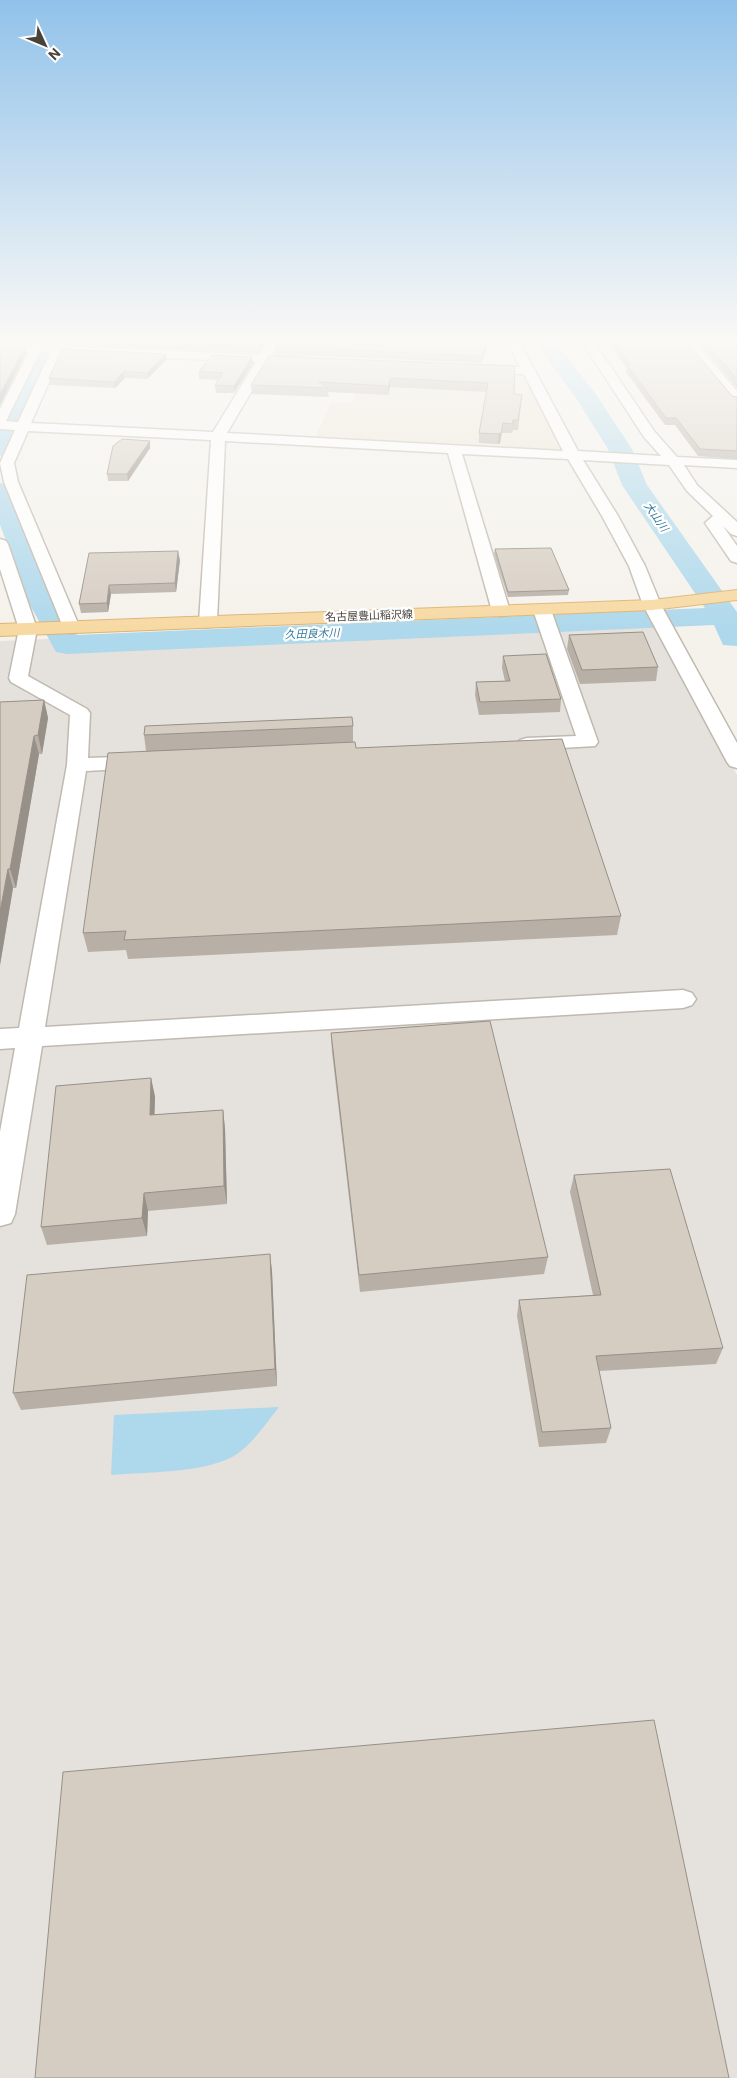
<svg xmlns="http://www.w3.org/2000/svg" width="737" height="2078" font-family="Roboto,'Noto Sans JP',sans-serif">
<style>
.industrial{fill:#e5e1dd}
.education{fill:#ede5d7}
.water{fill:#aed8ec}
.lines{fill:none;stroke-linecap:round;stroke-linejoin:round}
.river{fill:#aed8ec;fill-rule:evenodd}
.minor-casing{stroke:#c0b9af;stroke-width:3}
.major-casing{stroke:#dcb473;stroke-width:2}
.highway-casing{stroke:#d39548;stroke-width:2}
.minor{fill:#fff;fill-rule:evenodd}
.major{fill:#f7d9a3;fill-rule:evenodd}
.highway{fill:#f4c179;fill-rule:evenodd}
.wall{fill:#b8b0a7}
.shaded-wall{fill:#969088}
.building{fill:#d6cdc2;stroke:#969088}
.labels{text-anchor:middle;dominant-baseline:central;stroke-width:4.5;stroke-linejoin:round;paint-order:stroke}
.far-water-label{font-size:11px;font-style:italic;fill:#367b9f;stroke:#fff}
.far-street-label{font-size:11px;fill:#49423a;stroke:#fff}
</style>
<rect width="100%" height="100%" fill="#f5f2ec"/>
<polygon class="industrial" points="653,614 737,775 737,2078 0,2078 0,641"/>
<polygon class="education" points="366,368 529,376 567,451 316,436 331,403 352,403"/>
<path class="water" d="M279 1407C265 1424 252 1446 232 1457 202 1473 146 1472 111 1475L114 1415Z"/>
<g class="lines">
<g class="river">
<polygon points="42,339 62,339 12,449 8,454 0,456 0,425"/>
<polygon points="533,339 553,339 597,396 632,449 647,485 737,612 737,646 723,645 714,625 67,654 56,652 30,605 0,525 0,483 9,486 13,491 60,605 77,635 705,608 622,485 608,449 576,398"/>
</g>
<g class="minor-casing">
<g id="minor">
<path d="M34 339H46L43 345 53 346 55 339H67L65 346 260 355 270 339H282L272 356 302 357 308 361 302 365 268 363 227 433 563 451 524 374 478 373 472 369 478 365 520 367 506 339H518L578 451 661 456 644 437 580 339H592L654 431 677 457 737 460V468L684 465 697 485 737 522V536L731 534 723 526 737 546V563L731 561 705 523 713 516 687 491 669 465 583 460 618 516 645 566 661 605 737 743V768L730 766 727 762 643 605 629 566 602 516 568 459 462 454 510 611 507 615 501 616 495 615 492 611 448 453 225 441 217 622 214 626 208 627 202 626 199 622 211 440 28 431 14 463 18 482 80 628 77 632 71 633 65 632 4 482 0 463 15 430 0 429V409L29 352 0 351V343L32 345ZM40 352 50 353 18 422 6 421ZM62 353 256 362 213 432 31 423Z"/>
<polygon points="687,339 699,339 701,349 737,391 737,403 732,402 691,353"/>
<polygon points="0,539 6,541 8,544 37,629 28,676 87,709 90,713 88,758 143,756 150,758 153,762 150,766 143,768 86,771 45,1027 683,990 692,993 696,999 692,1005 683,1008 42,1046 15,1214 11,1223 0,1226 0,1132 15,1048 0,1049 0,1029 19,1028 67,765 70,715 11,682 9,678 19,629 0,569"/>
<polygon points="542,605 548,606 551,610 598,742 595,746 527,750 520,748 517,744 520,740 527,738 576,736 533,610 536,606"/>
</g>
</g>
<g class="major-casing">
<polygon id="major" points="737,590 737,600 652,610 0,636 0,624 652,600"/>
</g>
<g class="highway-casing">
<polygon id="highway" points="709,339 737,340 737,348 711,342"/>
</g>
<use href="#minor" class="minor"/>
<use href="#major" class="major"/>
<use href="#highway" class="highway"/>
</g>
<g class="wall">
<polygon points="0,339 32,339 31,343 0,341"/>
<polygon points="45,339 53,339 52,344 46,343"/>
<polygon points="67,339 268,339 259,353 67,344"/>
<polygon points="606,339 636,339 639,341 691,347 732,396 737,397 737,459 698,456 675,425 665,425 626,372 627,369"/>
<polygon points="703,339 712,339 737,345 737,388 703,348 702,343"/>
<polygon points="477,344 486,344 486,351 481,363 275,354 275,347"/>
<polygon points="166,354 166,360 147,379 125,378 115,388 50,385 49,378"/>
<polygon points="252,357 253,364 234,393 216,393 215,385 218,380 199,379 199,371"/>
<polygon points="515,366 514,394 521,404 518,430 513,430 512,433 502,433 500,443 498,444 479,443 479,433 487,392 390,387 388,395 328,392 329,397 252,394 251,385"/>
<polygon points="150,441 150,448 128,481 108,481 107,474"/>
<polygon points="495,549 569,590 568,595 508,597 494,554"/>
<polygon points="89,553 180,560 176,592 111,594 108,612 81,613 79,604"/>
<polygon points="569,635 658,667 656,681 580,684 567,649"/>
<polygon points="503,656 561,699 560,712 479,715 475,695 476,682 505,681 502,668"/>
<polygon points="44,700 48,718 42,754 39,754 16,888 13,888 0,965 0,702"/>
<polygon points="353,726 353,742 356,748 621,916 617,935 128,959 126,950 88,952 83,933 146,751 144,735"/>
<polygon points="331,1033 548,1257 544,1274 360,1292 332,1052"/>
<polygon points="151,1078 155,1097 154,1115 223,1110 225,1129 227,1204 148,1211 147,1236 47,1245 41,1227"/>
<polygon points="574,1175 723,1348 716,1364 599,1371 611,1428 606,1443 539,1447 517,1316 519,1300 593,1295 570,1192"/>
<polygon points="270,1254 272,1272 277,1386 21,1410 13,1393"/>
</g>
<g class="shaded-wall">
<polygon points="263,339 268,339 259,353 259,346"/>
<polygon points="486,344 486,351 481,363 482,356"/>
<polygon points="25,347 26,354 0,405 0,394"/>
<polygon points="166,354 166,360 147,379 147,373"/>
<polygon points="252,357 253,364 234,393 234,386"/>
<polygon points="124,371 125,378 115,388 114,382"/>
<polygon points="391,378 390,387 388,395 388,386"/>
<polygon points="503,423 500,443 498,444 499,434"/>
<polygon points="150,441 150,448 128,481 127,474"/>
<polygon points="178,551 180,560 176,592 175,583"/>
<polygon points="109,585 111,594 108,612 107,603"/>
<polygon points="44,700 48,718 42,754 38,735"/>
<polygon points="34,736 39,754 16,888 10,869"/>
<polygon points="8,869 13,888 0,965 0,912"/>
<polygon points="151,1078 155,1097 154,1134 150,1115"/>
<polygon points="223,1110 225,1129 227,1204 224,1186"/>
<polygon points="144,1193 148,1211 147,1236 142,1218"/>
<polygon points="270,1254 272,1272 277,1386 275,1369"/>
</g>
<g class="building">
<polygon points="97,339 263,339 259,346"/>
<polygon points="280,339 477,339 477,344 486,344 482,356 275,347"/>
<polygon points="611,339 636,339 639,341 688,339 691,347 732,396 737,397 737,451 700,449 676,418 666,418 627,365 630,365"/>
<polygon points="703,339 712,339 737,345 737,379 704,341"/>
<polygon points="6,346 25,347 0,394 0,351"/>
<polygon points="62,349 166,354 147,373 124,371 114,382 49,378"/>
<polygon points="212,355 252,357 234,386 215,385 223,373 199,371"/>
<polygon points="269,356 515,366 514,394 522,395 518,420 513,420 513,424 503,423 501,433 499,434 479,433 488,383 391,378 388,386 319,382 328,388 251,385"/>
<polygon points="122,439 150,441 127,474 107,474 113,446"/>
<polygon points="551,548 569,590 508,592 495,549"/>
<polygon points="178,551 175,583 109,585 107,603 79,604 89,553"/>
<polygon points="643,632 658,667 582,670 569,635"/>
<polygon points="546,654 561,699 480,702 476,682 510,681 503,656"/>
<polygon points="44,700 38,735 34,736 10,869 8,869 0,912 0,702"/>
<polygon points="352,717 353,726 144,735 145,726"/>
<polygon points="562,739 621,916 124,940 126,931 83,933 108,753 355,742 356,748"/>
<polygon points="490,1021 548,1257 359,1275 331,1033"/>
<polygon points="151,1078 150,1115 223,1110 224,1186 144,1193 142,1218 41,1227 56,1086"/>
<polygon points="670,1169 723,1348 596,1356 611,1428 542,1432 519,1300 601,1295 574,1175"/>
<polygon points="270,1254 275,1369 13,1393 27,1275"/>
<polygon points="654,1720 729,2078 35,2078 63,1772"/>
</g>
<linearGradient id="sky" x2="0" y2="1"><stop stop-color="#91c2ea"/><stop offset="0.54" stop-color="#faf9f6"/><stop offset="1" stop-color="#faf9f6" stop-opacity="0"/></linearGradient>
<rect width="737" height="630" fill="url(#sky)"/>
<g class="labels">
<g class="far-water-label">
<text transform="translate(656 517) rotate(55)">大山川</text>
<text transform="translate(312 634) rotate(-2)">久田良木川</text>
</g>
<g class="far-street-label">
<text transform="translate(369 616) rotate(-2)">名古屋豊山稲沢線</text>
</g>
</g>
<g transform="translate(45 45) rotate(134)" stroke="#ffffff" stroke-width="4" paint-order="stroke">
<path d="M0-4L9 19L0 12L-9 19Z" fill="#49423a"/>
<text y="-8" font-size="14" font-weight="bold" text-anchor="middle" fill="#49423a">N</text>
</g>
</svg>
